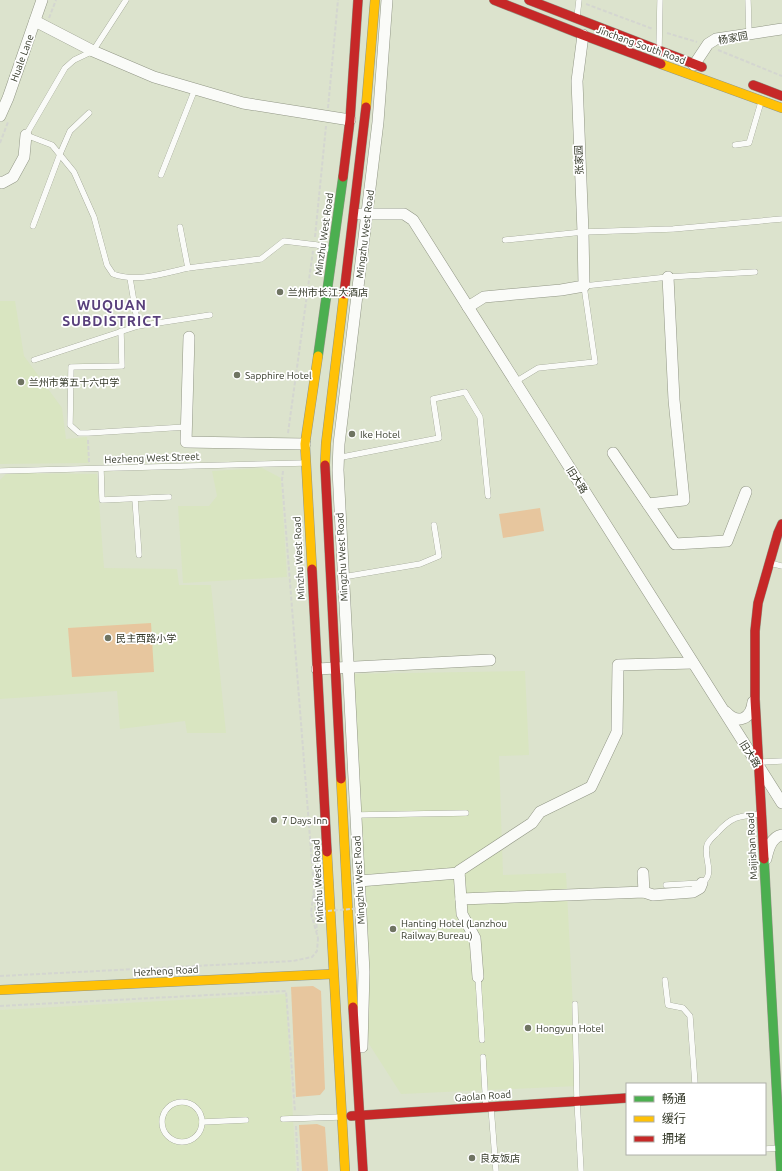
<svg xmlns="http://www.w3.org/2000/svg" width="782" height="1171" font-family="Ubuntu,'Noto Sans SC',sans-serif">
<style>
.built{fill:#d9e5c1}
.green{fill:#e7c69e}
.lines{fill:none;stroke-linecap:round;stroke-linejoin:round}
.lane-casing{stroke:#919685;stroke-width:6}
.street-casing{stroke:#919685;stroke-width:12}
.fast-casing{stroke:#919685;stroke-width:10}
.slow-casing{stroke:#919685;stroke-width:10}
.jam-casing{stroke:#919685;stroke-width:10}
.path{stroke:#d4d6d0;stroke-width:2;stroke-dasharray:4 2;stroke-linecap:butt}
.lane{stroke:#fafbf8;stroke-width:5.5}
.street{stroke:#fafbf8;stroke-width:11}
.fast{stroke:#4caf50;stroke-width:9}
.slow{stroke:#ffc107;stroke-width:9}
.jam{stroke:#c62828;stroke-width:9}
.path-bridge{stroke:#d4d6d0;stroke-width:2;stroke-dasharray:4 2;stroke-linecap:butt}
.poi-dot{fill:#6f7462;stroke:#fff;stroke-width:1.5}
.labels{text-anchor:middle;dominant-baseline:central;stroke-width:3.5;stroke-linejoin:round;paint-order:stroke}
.street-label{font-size:10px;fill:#343929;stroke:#fff}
.poi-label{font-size:10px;fill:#343929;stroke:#fff;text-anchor:start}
.district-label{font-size:14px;font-weight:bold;letter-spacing:1px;fill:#59407c;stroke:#fff}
</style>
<rect width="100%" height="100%" fill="#dce3cd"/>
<g class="built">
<polygon points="0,301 15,301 24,356 62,408 66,439 87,437 89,463 0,464"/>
<polygon points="262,468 281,478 287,577 183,583 178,506 209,506 217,496 212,471"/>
<polygon points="7,473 97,474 104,568 177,569 179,585 211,585 226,733 187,733 185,721 120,729 117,691 0,699 0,480"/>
<polygon points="525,671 529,755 499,756 503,875 566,873 577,1086 401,1094 369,1044 344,674"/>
<polygon points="286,994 296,1171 0,1171 0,1010"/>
</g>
<g class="green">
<polygon points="540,508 544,531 503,538 499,514"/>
<polygon points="151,623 154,672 72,677 68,628"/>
<polygon points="313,986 321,991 325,1089 320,1095 296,1097 291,987"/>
<polygon points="317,1124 325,1127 328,1171 302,1171 299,1125"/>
</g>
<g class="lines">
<g class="lane-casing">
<g id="lane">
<path d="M126 0 93 51 74 60 65 68 26 135 52 145 74 172 94 217 107 265 113 274C137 283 164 273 188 268L180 227"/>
<polyline points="748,0 749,34"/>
<polyline points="577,17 579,0"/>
<polyline points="659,49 660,0"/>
<polyline points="735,145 749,143 761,102"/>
<polyline points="161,175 195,89"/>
<polyline points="33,226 60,154 70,131 89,113"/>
<polyline points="505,240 583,232 673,229 782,219"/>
<polyline points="188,268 261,259 284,241 317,245 333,251"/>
<polyline points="130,278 138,326"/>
<polyline points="121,331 122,366 71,367 70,425 79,433 88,433 186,427"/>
<polyline points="34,360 138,326 210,315"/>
<polyline points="515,382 538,368 595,362 584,286 668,277 755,272"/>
<polyline points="337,458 439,438 433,399 465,392 480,417 488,496"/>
<polyline points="101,469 102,500 169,497"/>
<polyline points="0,471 305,463"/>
<polyline points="135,499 139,555"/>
<polyline points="770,563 782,566"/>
<polyline points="343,577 420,564 439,556 434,525"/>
<polyline points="760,762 782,761"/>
<polyline points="356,815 466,813"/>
<path d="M666 885 702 883C716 874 703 858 707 845 709 840 713 837 717 833 732 816 739 816 761 814"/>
<polyline points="478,977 482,1040"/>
<polyline points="665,980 668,1005 683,1008 690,1016 695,1084"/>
<polyline points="575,1004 577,1101 581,1171"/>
<polyline points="483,1057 486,1107"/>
<circle cx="182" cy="1122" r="20"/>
<polyline points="491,1107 496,1171"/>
<polyline points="283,1119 340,1117"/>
<polyline points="202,1122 246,1120"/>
<polyline points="765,1149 780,1148"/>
</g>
</g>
<g class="street-casing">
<g id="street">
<polyline points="35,21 93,51 154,77 243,103 350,120"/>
<polyline points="694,65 708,44 716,39 782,29"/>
<polyline points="0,116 8,98 42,0"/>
<polyline points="0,182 2,183 13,177 24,157 26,135"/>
<polyline points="360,214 404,214 413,220 782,803"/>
<polyline points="468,307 484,297 561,290 584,286 583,232 577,81 583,35"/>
<polyline points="189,337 186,442 305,444"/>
<polyline points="613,453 675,544 727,541 746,492"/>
<polyline points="648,504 684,500 674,400 668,277"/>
<polyline points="317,669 490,660"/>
<path d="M726 712C738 725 751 719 753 702"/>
<path d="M766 859C768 850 771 837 782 835"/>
<polyline points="643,873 644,892"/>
<polyline points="359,881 459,873"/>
<polyline points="461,899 644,892 653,895 693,892 700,888 702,883"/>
<polyline points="478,977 475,938 462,914 459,871 532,823 540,812 591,787 617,732 618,665 693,663"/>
<polyline points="362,1047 364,972 338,470 339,444 378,122 387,0"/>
</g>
</g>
<g class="fast-casing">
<g id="fast">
<polyline points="318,356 343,177"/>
<polyline points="764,859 781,1171"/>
</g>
</g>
<g class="slow-casing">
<g id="slow">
<polyline points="661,64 782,108"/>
<polyline points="366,107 375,0"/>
<polyline points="325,465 326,443 344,294"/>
<polyline points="312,569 305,444 318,356"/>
<polyline points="341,779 353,1007"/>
<polyline points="327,852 345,1171"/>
<polyline points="0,990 333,974"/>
</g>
</g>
<g class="jam-casing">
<g id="jam">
<polyline points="494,0 583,35 661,64"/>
<polyline points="529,0 702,67"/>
<polyline points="753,85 782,96"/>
<polyline points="343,177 350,120 358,0"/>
<polyline points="344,294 366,107"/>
<polyline points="325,465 341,779"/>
<polyline points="312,569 327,852"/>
<polyline points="764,859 755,699 755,631 758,603 778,533 782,524"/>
<polyline points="353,1007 363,1171"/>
<polyline points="351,1116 627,1098"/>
</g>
</g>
<g class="path">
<polyline points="586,4 653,29"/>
<polyline points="49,18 56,0"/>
<polyline points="667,33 697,42"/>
<polyline points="718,50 782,76"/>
<polyline points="328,108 338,0"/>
<polyline points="0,143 8,122"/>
<polyline points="315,237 326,126"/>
<polyline points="288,433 313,251"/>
<polyline points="88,440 89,462"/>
<polyline points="283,471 282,480 314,889 311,913 318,938"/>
<polyline points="314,894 317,931"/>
<polyline points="0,976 293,961 312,957 317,951 318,938"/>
<polyline points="0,1006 286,991 295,1112"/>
<polyline points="296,1126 298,1171"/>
</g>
<use href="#lane" class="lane"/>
<use href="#street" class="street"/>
<use href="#fast" class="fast"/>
<use href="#slow" class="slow"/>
<use href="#jam" class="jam"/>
<polyline class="path-bridge" points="316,912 362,908"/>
</g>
<g class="poi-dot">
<circle cx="280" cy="292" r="4"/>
<circle cx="237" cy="375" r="4"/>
<circle cx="21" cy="382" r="4"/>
<circle cx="352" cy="434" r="4"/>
<circle cx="108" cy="638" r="4"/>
<circle cx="274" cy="820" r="4"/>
<circle cx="393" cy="929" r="4"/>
<circle cx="528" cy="1028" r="4"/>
<circle cx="472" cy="1158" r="4"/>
</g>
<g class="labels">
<g class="street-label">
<text transform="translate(733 38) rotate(-10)">杨家园</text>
<text transform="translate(641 45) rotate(20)">Jinchang South Road</text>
<text transform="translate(22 58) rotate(-70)">Huale Lane</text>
<text transform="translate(579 160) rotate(-92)">张家园</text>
<text transform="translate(324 234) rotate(-82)">Minzhu West Road</text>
<text transform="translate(365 234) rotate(-83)">Mingzhu West Road</text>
<text transform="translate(152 458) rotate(-2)">Hezheng West Street</text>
<text transform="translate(577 480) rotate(58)">旧大路</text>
<text transform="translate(342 557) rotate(-93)">Mingzhu West Road</text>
<text transform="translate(299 558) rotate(-93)">Minzhu West Road</text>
<text transform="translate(750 754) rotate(58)">旧大路</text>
<text transform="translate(752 846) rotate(-93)">Maijishan Road</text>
<text transform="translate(359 880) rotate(-93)">Mingzhu West Road</text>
<text transform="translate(318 881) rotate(-93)">Minzhu West Road</text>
<text transform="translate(166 971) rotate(-3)">Hezheng Road</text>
<text transform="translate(483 1096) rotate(-4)">Gaolan Road</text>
</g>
<g class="poi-label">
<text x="288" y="292">兰州市长江大酒店</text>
<text x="245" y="375">Sapphire Hotel</text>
<text x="29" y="382">兰州市第五十六中学</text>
<text x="360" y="434">Ike Hotel</text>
<text x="116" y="638">民主西路小学</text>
<text x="282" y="820">7 Days Inn</text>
<text x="401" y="923">Hanting Hotel (Lanzhou<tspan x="401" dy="12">Railway Bureau)</tspan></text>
<text x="536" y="1028">Hongyun Hotel</text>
<text x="480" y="1158">良友饭店</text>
</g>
<g class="district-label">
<text x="112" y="305">WUQUAN<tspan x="112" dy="16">SUBDISTRICT</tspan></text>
</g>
</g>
<rect x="626" y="1083" width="140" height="72" fill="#ffffff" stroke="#aeb0a9"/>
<rect x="634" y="1096" width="20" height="6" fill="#4caf50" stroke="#aeb0a9"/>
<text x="662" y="1103" font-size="12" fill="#343929">畅通</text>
<rect x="634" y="1116" width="20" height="6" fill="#ffc107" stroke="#aeb0a9"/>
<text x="662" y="1123" font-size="12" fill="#343929">缓行</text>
<rect x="634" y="1136" width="20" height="6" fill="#c62828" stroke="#aeb0a9"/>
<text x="662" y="1143" font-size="12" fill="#343929">拥堵</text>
</svg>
